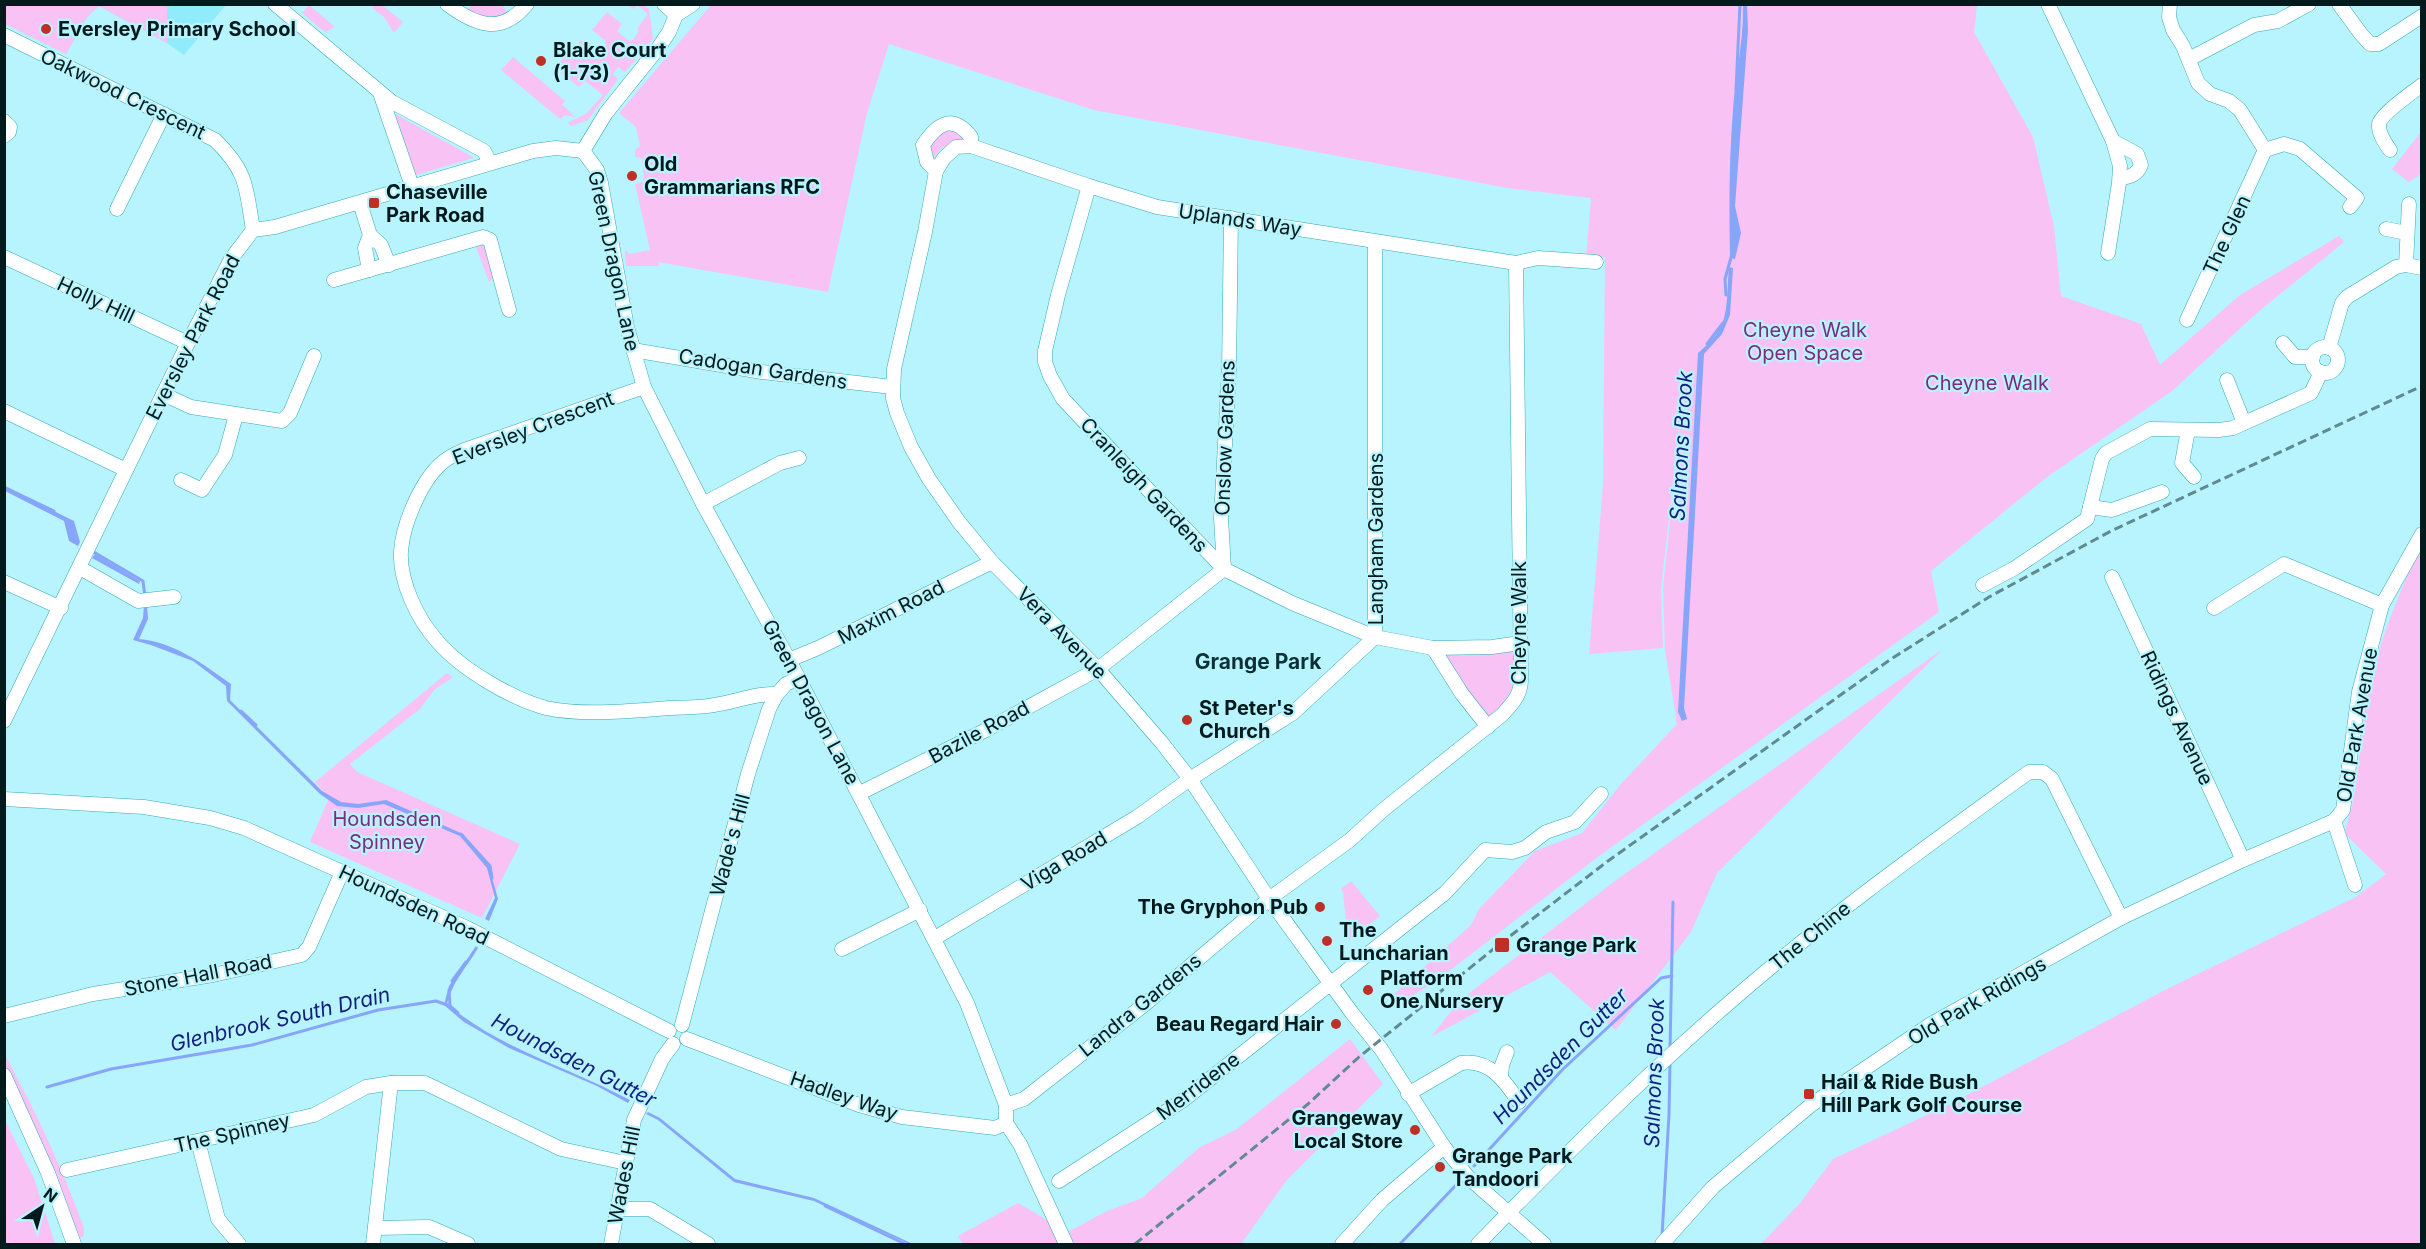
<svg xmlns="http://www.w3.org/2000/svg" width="2426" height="1249" font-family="Inter,sans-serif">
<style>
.built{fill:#90ecfa}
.green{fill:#f8c2f5}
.water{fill:#87a5f9}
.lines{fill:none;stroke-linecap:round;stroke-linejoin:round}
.stream{stroke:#87a5f9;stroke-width:3}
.minor-casing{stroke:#35a9b9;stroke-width:15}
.minor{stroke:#fff;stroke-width:14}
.rail{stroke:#608a91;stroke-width:3;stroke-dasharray:9 4.5;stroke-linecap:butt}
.poi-dot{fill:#bd2f27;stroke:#b8f4fd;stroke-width:2}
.labels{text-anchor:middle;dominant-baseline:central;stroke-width:4.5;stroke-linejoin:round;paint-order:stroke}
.poi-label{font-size:20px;font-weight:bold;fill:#031a1d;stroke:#b8f4fd;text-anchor:start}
.street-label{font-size:20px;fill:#031a1d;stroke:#b8f4fd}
.park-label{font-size:20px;fill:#802a7f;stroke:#b8f4fd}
.water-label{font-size:21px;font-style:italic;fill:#121d7c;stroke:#b8f4fd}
.neighbourhood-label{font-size:21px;font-weight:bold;fill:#0d3136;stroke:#b8f4fd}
</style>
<rect width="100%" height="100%" fill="#b8f4fd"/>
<polygon class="built" points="4,5 226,5 184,55 167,43 99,6 87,17 66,54 5,24"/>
<g class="green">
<polygon points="375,4 382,5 403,22 394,33 384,17 372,8"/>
<polygon points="4,5 167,5 167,43 99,6 87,17 66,54 5,24"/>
<polygon points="309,5 335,27 325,32 302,13"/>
<path d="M472 5H505L503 6 507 12C494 19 481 17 468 9Z"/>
<polygon points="628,5 643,5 649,9 653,39 625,72 618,67 613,74 618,79 588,120 571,126 568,123 569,122 586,114 603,95 585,81 579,87 555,68 569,51 566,49 569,45 574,49 581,40 595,52 602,51 606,47 605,40 592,30 607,12 622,24 617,31 629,41 633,40 639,31 637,29 648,14 637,5 634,9"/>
<polygon points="711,5 1977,5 1974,32 2033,137 2054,226 2061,296 2141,324 2160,365 2240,295 2339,236 2344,242 2258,312 2172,391 2047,477 1931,571 1939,612 1595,859 1436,981 1401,1003 1393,995 1471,925 1479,909 1535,851 1582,833 1621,784 1677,724 1665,650 1663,588 1690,328 1661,589 1663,648 1589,654 1603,485 1605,257 1586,257 1591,198 1507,188 1094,110 889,44 867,113 828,292 658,262 659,266 626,266 625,251 627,251 629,254 650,250 635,184 644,182 642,158 635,157 635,150 640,146 636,127 619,113"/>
<polygon points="513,57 565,101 562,104 575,117 565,115 560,119 501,70"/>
<polygon points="397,115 473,157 473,158 416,175 395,117"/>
<polygon points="951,127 969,139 941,148 933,159 929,154 931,138"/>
<polygon points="2421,132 2421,174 2409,182 2392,169"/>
<polygon points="479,243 485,244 494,278 489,282 475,244"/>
<path d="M2421 543V1244H1761L1800 1203 1833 1159 1948 1105 2165 990 2356 897 2386 874 2344 833C2361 785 2358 746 2367 698 2377 644 2400 593 2421 543Z"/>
<polygon points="1943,649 1717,873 1691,932 1616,1030 1550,972 1431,1037 1459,1001 1615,881"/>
<path d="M1514 650C1515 688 1516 691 1488 718L1447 662 1445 654Z"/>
<polygon points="447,673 453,677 434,690 420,709 350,764 357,772 520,844 482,918 310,842 329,798 315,782"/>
<polygon points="1351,881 1380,916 1348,940 1343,892 1341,889"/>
<polygon points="1350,1039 1383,1084 1287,1180 1241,1244 963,1244 958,1236 1018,1203 1068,1232 1107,1211 1142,1198 1200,1147 1237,1129"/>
<path d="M4 1053C35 1110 62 1167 84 1228V1235L79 1240 40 1143 5 1067Z"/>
<polygon points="5,1120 34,1178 55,1243 5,1244"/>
</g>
<g class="water">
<path d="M1743 5H1747L1748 30 1735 206 1741 233 1735 259 1730 258C1729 209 1729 159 1733 110 1735 75 1744 41 1743 5Z"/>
<path d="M1729 267 1733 268 1730 315 1722 334 1704 354 1684 708 1687 719 1682 721 1678 712 1698 353C1705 347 1713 340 1718 332 1729 316 1727 287 1729 267Z"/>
<polygon points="5,487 74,521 80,542 78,546 69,541 64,521 5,491"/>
<polygon points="95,554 140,581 139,584 92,558"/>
<path d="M144 605H147L148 619 139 639C174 642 203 664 231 684L230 700 322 791 341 802 358 804 386 800 463 834 489 867 498 899 489 921 485 919 495 898 487 868 460 836 384 804 358 808 337 806 320 794 227 701 226 686 193 661 151 645 133 640 143 618Z"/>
<path d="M476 946 478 948C467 967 452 982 447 1004 500 1049 569 1067 630 1100L628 1103 597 1086 509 1048 464 1022 444 1005 449 986Z"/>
<polygon points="648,1112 660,1118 735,1179 814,1198 913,1244 909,1244 814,1201 734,1182 658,1120 646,1114"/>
</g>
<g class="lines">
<g class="stream">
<polyline points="1736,90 1740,4"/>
<polyline points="1726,295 1725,279 1732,254"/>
<polyline points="1707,344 1723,323"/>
<polyline points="4,487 54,511"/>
<polyline points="92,551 143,581 145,597"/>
<polyline points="241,711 256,725"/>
<polyline points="461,834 490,866 492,878"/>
<polyline points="452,981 466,962"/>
<polyline points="449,990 450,1006"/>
<polyline points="1670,1050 1673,902"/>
<polyline points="47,1087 111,1069 252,1045 378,1010 436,1001 450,1006 458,1013"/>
<polyline points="1474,1166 1562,1070 1661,978 1672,976"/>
<polyline points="825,1206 905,1244"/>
<polyline points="1662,1236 1669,1114 1670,1063"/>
<polyline points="1400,1244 1457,1184"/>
</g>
<g class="minor-casing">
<g id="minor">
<polyline points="275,4 392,102 484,151 490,163"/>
<path d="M447 4C475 25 501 36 527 4"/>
<polyline points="664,4 676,15"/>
<polyline points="2048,4 2113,141 2120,166 2119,183 2108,253"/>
<polyline points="2170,4 2169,17 2173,30 2183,46 2198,83 2210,94 2229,101 2240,110 2265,150"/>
<polyline points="2339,4 2361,34 2370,44 2379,44 2422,16"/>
<path d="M4 35 215 140C248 172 246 188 253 230"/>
<polyline points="2189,59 2254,25 2278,21 2309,4"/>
<polyline points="380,93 412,186"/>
<polyline points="4,121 10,127 9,132 4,136"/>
<path d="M2113 141 2137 154 2141 165C2137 175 2130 177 2120 178"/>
<polyline points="2265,150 2284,144 2300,149 2357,198 2350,207"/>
<path d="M2390 150C2385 143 2378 133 2379 124 2381 114 2413 92 2422 85"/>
<polyline points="583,151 597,170 601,183 627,327 644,387 703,504 789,660 967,1003 1006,1105 1006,1123 1020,1144 1066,1244"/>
<polyline points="583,151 606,113 659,47 669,32 676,15 693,4"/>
<path d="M936 171 927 162 923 145C937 124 952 113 971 137V146"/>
<polyline points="1089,186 1058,295 1045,351 1045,362 1050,376 1063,399 1156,498 1224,569 1292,603 1375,637 1433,648 1492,647 1520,643"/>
<polyline points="360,203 370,235 365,248 369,270"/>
<polyline points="117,209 164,114"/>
<polyline points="2386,229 2407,233"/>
<polyline points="370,235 381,245 389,265"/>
<polyline points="4,257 188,343"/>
<polyline points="2406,265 2409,204"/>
<polyline points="334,280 483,237 490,240 509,310"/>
<polyline points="2187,320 2265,150"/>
<polyline points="2283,343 2295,357 2313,357"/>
<circle cx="2325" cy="360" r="13"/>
<polyline points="2329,348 2342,303 2347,297 2396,267 2406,265 2422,268"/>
<polyline points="633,350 762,372 892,387"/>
<polyline points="2227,380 2244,423"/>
<path d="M644 387 467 449C460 452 453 455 447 459 423 475 403 523 401 551 399 582 418 620 438 642 461 669 512 699 546 708 581 716 633 711 669 708 684 707 700 708 714 705 736 702 755 693 777 694"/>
<polyline points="163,394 191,407 282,421 290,413 314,356"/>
<polyline points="4,411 126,470"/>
<polyline points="2188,430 2182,463 2194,477"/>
<polyline points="181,480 202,490 225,455 236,415"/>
<polyline points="703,504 780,463 799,458"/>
<polyline points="2090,507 2112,510 2162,492"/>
<polyline points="80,568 138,601 174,597"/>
<polyline points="2112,577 2243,860"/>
<polyline points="4,582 61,608"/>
<polyline points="1983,585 2015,568 2087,519 2102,459 2106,453 2150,429 2219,430 2233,428 2311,393 2321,372"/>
<polyline points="2214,608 2284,564 2382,605"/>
<polyline points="1433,648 1462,694 1488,727"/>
<polyline points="789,660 818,648 992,562"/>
<polyline points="4,721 188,343 231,259 253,230 275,227 533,151 556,148 583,151"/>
<polyline points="860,793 986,730 1098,669 1224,569 1221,518 1229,371 1231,218"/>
<polyline points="4,799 144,807 210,818 244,828 467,928 669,1031"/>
<polyline points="2334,821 2355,885"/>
<polyline points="935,938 1137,817 1190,779 1293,713 1375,637 1375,242"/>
<polyline points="842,949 920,910"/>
<polyline points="4,1016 93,994 213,975 302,955 309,947 342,872"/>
<polyline points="682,1025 748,774 769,709 777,694 786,684 799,678"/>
<polyline points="687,1039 859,1105 902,1117 995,1128 1006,1123"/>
<polyline points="4,1075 48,1173 74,1244"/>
<polyline points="1501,1076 1502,1065 1507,1052"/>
<path d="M1408 1094 1461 1063C1490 1059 1505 1081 1519 1102"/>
<path d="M1006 1105 1024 1099 1144 1005 1269 899 1350 840 1383 810 1502 715C1513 703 1521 695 1521 679L1516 263"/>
<polyline points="198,1141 218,1219 239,1244"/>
<polyline points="67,1170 314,1115 366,1087 391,1083 425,1083 561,1149 626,1163"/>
<polyline points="1059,1181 1182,1101 1445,893 1485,850 1512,852 1525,848 1546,832 1575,822 1601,794"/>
<polyline points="618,1209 650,1209 708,1244"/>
<polyline points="375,1228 429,1227 468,1244"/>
<polyline points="373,1244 391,1083"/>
<polyline points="611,1244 634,1120 662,1059 673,1044"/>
<polyline points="1342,1244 1382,1200 1444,1147"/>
<path d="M1478 1244C1559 1161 1642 1078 1730 1002 1825 919 1927 846 2029 772H2043L2052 779 2121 918"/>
<polyline points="1544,1244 1468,1177 1444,1147 1381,1049 1352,1013 1269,899 1190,779 1162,743 1098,669 992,562 959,522 929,479 911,447 897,413 893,398 894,369 925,232 936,171 944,158 956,147 971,146 1089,186 1157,207 1516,263 1538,258 1596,262"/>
<polyline points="1662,1244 1713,1187 1811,1105 1931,1024 2121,918 2243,860 2334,821 2343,810 2359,692 2382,605 2422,534"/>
</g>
</g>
<use href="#minor" class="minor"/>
<polyline class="rail" points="1135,1244 1308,1104 1359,1057 1501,943 1608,861 1891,659 1989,597 2111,531 2422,386"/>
</g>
<g class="poi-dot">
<circle cx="46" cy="29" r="6"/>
<circle cx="541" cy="61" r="6"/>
<circle cx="632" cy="176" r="6"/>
<rect x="368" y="197" width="12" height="12" rx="3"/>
<circle cx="1187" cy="720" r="6"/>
<circle cx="1320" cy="907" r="6"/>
<circle cx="1327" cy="941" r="6"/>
<rect x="1494" y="937" width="16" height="16" rx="3"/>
<circle cx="1368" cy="990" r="6"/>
<circle cx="1336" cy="1024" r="6"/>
<rect x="1803" y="1088" width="12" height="12" rx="3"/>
<circle cx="1415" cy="1130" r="6"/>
<circle cx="1440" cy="1167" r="6"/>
</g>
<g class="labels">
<g class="poi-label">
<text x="58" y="29">Eversley Primary School</text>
<text x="553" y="50">Blake Court<tspan x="553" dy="23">(1-73)</tspan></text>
<text x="644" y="164">Old<tspan x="644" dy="23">Grammarians RFC</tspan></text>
<text x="386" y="192">Chaseville<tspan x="386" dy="23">Park Road</tspan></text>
<text x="1199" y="708">St Peter's<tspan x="1199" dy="23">Church</tspan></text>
<text x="1308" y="907" text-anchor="end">The Gryphon Pub</text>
<text x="1339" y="930">The<tspan x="1339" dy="23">Luncharian</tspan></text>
<text x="1516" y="945">Grange Park</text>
<text x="1380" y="978">Platform<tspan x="1380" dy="23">One Nursery</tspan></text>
<text x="1324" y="1024" text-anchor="end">Beau Regard Hair</text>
<text x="1821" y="1082">Hail &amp; Ride Bush<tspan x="1821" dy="23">Hill Park Golf Course</tspan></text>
<text x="1403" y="1118" text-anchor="end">Grangeway<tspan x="1403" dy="23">Local Store</tspan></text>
<text x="1452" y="1156">Grange Park<tspan x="1452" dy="23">Tandoori</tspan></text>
</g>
<g class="street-label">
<text transform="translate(123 94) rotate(26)">Oakwood Crescent</text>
<text transform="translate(1240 220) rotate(9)">Uplands Way</text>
<text transform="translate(2227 235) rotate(-65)">The Glen</text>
<text transform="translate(614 261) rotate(78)">Green Dragon Lane</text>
<text transform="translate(96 300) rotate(25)">Holly Hill</text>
<text transform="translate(193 337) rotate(-63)">Eversley Park Road</text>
<text transform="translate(763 369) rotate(9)">Cadogan Gardens</text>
<text transform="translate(533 428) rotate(-21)">Eversley Crescent</text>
<text transform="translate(1225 438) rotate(-88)">Onslow Gardens</text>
<text transform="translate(1144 485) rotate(47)">Cranleigh Gardens</text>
<text transform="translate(1376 539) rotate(-90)">Langham Gardens</text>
<text transform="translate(891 612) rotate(-27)">Maxim Road</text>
<text transform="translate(1519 623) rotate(-90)">Cheyne Walk</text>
<text transform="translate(1062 633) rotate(46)">Vera Avenue</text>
<text transform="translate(811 702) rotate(62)">Green Dragon Lane</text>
<text transform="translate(2177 718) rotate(65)">Ridings Avenue</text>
<text transform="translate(2357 725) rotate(-80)">Old Park Avenue</text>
<text transform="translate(979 732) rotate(-28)">Bazile Road</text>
<text transform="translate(730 845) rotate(-75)">Wade's Hill</text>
<text transform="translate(1064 861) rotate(-31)">Viga Road</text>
<text transform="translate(414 905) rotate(25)">Houndsden Road</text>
<text transform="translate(1810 936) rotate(-39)">The Chine</text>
<text transform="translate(198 975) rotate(-11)">Stone Hall Road</text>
<text transform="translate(1977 1001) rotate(-30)">Old Park Ridings</text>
<text transform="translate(1140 1005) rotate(-39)">Landra Gardens</text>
<text transform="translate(1198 1086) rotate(-37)">Merridene</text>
<text transform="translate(844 1096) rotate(19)">Hadley Way</text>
<text transform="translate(232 1133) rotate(-13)">The Spinney</text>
<text transform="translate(624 1175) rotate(-79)">Wades Hill</text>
</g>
<g class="park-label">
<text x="1805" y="330">Cheyne Walk<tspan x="1805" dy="23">Open Space</tspan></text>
<text x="1987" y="383">Cheyne Walk</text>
<text x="387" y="819">Houndsden<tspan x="387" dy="23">Spinney</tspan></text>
</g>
<g class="water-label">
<text transform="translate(1681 446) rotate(-87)">Salmons Brook</text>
<text transform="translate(280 1019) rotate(-13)">Glenbrook South Drain</text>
<text transform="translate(1560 1056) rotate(-45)">Houndsden Gutter</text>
<text transform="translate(574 1060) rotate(27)">Houndsden Gutter</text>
<text transform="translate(1654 1073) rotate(-88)">Salmons Brook</text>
</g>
<g class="neighbourhood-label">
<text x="1258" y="661">Grange Park</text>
</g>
</g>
<rect width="2426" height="1249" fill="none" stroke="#031a1d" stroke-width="12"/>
<g transform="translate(42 1207) rotate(36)" stroke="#b8f4fd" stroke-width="4.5" paint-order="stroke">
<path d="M0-4.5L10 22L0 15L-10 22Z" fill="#031a1d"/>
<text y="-9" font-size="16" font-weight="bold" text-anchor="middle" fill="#031a1d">N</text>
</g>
</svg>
